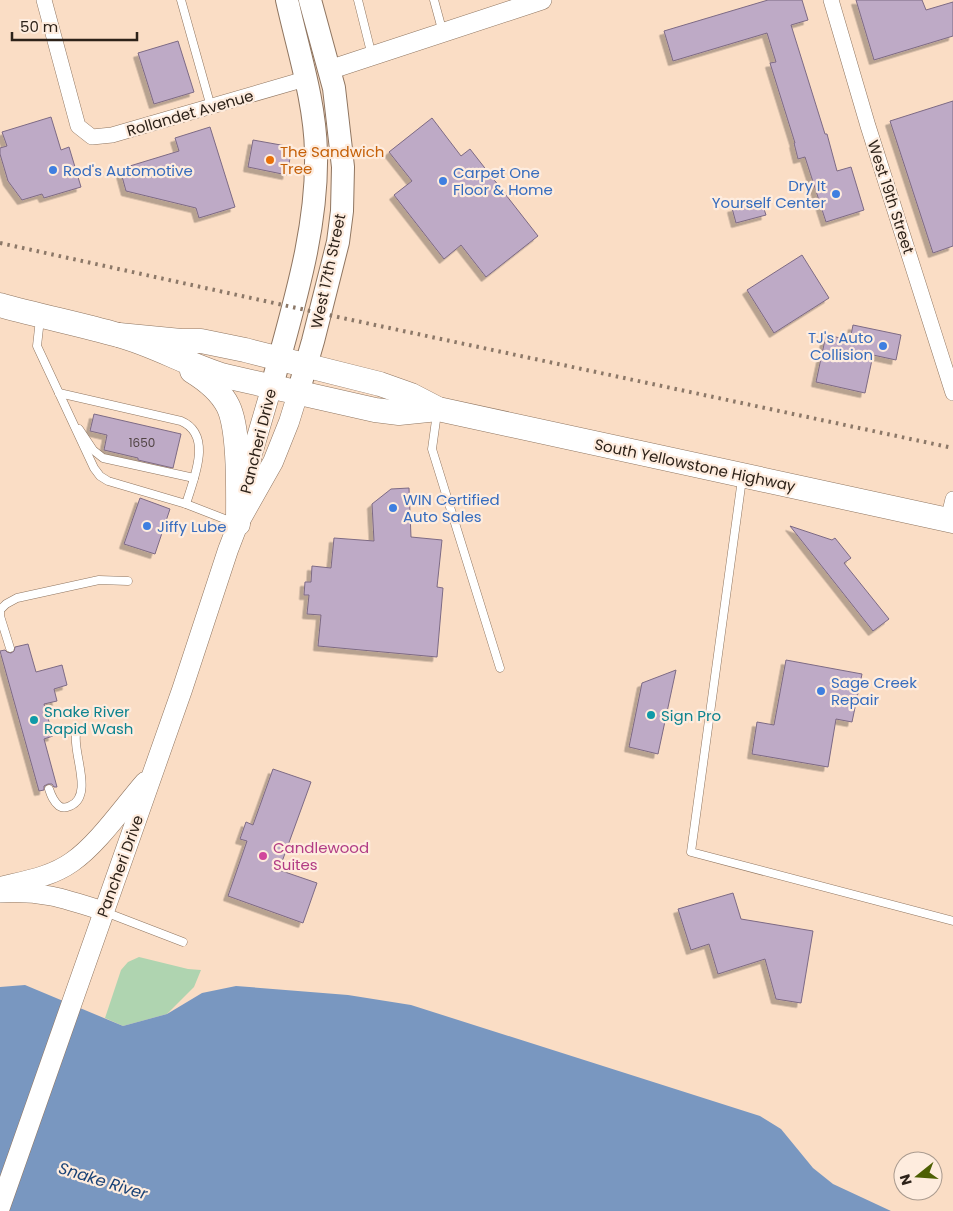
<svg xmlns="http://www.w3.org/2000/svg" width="953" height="1211" font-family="Poppins,sans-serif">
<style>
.green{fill:#afd4b0}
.water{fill:#7997c0}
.building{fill:#beaac6;stroke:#7d6a84;filter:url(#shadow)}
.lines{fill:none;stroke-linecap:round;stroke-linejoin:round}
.service-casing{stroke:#8f7560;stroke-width:9}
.minor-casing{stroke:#8f7560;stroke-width:16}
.tertiary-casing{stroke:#8f7560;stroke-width:20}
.secondary-casing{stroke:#8f7560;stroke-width:21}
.primary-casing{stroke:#8f7560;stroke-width:24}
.trunk-casing{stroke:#8f7560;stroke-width:25}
.service{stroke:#fff;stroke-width:8}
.minor{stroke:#fff;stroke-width:15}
.tertiary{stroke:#fff;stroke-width:19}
.secondary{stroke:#fff;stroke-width:20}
.primary{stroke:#fff;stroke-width:22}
.trunk{stroke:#fff;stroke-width:24}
.rail{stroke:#8c7868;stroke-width:4;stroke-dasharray:2.5 5;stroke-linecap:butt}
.food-dot{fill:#e8710a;stroke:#feecde;stroke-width:2}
.shop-dot{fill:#3f7fe0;stroke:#feecde;stroke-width:2}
.culture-dot{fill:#0f9aa8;stroke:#feecde;stroke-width:2}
.hotel-dot{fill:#d1479c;stroke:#feecde;stroke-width:2}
.labels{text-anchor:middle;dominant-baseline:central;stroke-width:4.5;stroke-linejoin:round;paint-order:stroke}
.number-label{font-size:12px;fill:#514444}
.street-label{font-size:15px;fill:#2d2219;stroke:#feecde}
.food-label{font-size:15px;fill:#c56008;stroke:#feecde;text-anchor:start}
.shop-label{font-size:15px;fill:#366cbe;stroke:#feecde;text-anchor:start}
.culture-label{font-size:15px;fill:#0d838f;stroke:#feecde;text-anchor:start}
.hotel-label{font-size:15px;fill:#b23c85;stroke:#feecde;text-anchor:start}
.water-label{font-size:16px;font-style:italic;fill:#194276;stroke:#feecde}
</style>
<defs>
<filter id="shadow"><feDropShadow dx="-4.5" dy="4.5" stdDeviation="0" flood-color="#0004"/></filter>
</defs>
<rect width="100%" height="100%" fill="#faddc5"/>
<polygon class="green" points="139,957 188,969 201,970 194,987 167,1014 123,1026 105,1018 121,970 128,962"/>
<polygon class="water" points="25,985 123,1026 167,1014 202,993 236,986 348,995 411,1005 760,1116 781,1129 813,1168 833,1184 891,1211 0,1211 0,987"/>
<g class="building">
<polygon points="768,0 802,0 808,20 791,25 825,134 827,134 837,171 851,167 864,210 826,222 805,157 798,159 794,143 795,143 770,63 776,62 767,33 673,61 664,31"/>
<polygon points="856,0 922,0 926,10 953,2 953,36 874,60"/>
<polygon points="178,41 194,92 154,104 138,53"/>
<polygon points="953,101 953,246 933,253 890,121"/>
<polygon points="51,117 61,150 69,147 81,187 44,198 42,194 22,200 8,181 0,154 0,148 7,146 2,132"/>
<polygon points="432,118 461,156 470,149 538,236 486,277 461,245 444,259 394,195 412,181 389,152"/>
<polygon points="210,127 235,207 199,218 196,208 126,191 120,169 179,151 175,138"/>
<polygon points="253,140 292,147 287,175 248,167"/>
<polygon points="761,200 766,215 736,223 732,208"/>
<polygon points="802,255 829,298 774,333 747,290"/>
<polygon points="853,325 901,335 896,360 873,355 865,393 816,382 826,335 850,340"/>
<polygon points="94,414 181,434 173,468 138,460 138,458 104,450 107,435 90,431"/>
<polygon points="409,488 411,537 442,540 437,587 443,588 437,657 318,646 321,615 307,614 309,595 304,595 305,582 311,582 312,566 331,568 334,538 374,541 372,504 391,489"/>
<polygon points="140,498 170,509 155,554 124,544"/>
<polygon points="790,526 832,540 835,538 851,558 844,563 889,619 873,631"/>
<polygon points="28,644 36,672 62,665 67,685 54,689 57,701 44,704 53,736 44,739 57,787 54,787 52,784 48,784 44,786 44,790 39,791 0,651 5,650 7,652 11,653 14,651 15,647"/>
<polygon points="786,660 862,674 852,722 836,719 828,767 752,754 757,722 774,725"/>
<polygon points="676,670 658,754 629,747 642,683"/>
<polygon points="273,769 311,782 279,870 317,883 303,923 228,896 247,841 240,839 246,822 253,825"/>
<polygon points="733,893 741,919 813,931 801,1003 776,999 765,959 718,974 709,944 691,950 678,909"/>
</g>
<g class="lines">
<g class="service-casing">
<g id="service">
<polyline points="181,0 211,107"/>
<polyline points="358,0 372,56"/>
<polyline points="434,0 443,33"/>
<polyline points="40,319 37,346 94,468 100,476 108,481 186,504 235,523"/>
<path d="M59 393 181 421C214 435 193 480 186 504"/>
<polyline points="437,413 432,449 500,668"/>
<polyline points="79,429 93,450 103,458 194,478"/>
<polyline points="742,479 691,852 953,921"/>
<polyline points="10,648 0,616 0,610 6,604 17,598 99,580 128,581"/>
<path d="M49 789C51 795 53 801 59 806 62 808 66 808 70 806 94 796 73 754 76 735"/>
<polyline points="105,912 183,942"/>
</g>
</g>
<g class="minor-casing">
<g id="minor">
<polyline points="44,0 78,126 92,137 112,135 305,79"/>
<polyline points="831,0 868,126 953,393"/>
<polyline points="948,520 953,499"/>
</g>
</g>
<g class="tertiary-casing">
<g id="tertiary">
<polyline points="329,70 542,0"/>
<path d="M0 893C40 890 66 899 103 911"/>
</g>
</g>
<g class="secondary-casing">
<g id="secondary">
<polyline points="244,493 252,454 272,386"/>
<path d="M0 887C25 881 51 877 72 862 98 844 124 806 145 782"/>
<polyline points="0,1207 182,690 228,550 238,524 273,462 289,422 298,393"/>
</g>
</g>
<g class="primary-casing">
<g id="primary">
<path d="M272 386C292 310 318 231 316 152 315 101 298 50 287 0"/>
<polyline points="298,393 313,341 338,242 342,211 343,167 334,88 310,0"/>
</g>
</g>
<g class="trunk-casing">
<g id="trunk">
<path d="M0 305C39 316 79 324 118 335 155 345 188 365 225 376L375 410 399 413 438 409"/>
<polyline points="119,335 181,341 201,341 245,350 380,384 411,395 438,409 953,521"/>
<path d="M192 371C205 379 221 392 228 406 240 430 238 495 238 524"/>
</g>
</g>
<use href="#service" class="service"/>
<use href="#minor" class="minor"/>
<use href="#tertiary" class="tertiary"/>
<use href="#secondary" class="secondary"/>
<use href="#primary" class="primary"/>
<use href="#trunk" class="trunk"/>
<polyline class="rail" points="0,243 347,319 953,448"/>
</g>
<circle class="food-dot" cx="270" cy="160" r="5"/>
<g class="shop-dot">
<circle cx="53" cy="170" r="5"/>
<circle cx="443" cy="181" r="5"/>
<circle cx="836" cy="194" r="5"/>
<circle cx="883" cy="346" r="5"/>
<circle cx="393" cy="508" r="5"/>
<circle cx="147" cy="526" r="5"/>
<circle cx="821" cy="691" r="5"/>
</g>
<g class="culture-dot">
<circle cx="651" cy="715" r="5"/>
<circle cx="34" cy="720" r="5"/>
</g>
<circle class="hotel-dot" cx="263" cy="856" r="5"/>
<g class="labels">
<g class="number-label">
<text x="142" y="442">1650</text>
</g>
<g class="street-label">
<text transform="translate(190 113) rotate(-16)">Rollandet Avenue</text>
<text transform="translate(891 197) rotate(72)">West 19th Street</text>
<text transform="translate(328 271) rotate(-78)">West 17th Street</text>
<text transform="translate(258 441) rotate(-76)">Pancheri Drive</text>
<text transform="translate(695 465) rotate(12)">South Yellowstone Highway</text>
<text transform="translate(120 866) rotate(-70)">Pancheri Drive</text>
</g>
<g class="food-label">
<text x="280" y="151">The Sandwich<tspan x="280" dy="17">Tree</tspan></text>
</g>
<g class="shop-label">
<text x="63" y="170">Rod's Automotive</text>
<text x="453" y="172">Carpet One<tspan x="453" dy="17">Floor &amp; Home</tspan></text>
<text x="826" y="185" text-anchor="end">Dry It<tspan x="826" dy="17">Yourself Center</tspan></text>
<text x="873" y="337" text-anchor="end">TJ's Auto<tspan x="873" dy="17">Collision</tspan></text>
<text x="403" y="499">WIN Certified<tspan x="403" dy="17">Auto Sales</tspan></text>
<text x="157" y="526">Jiffy Lube</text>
<text x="831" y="682">Sage Creek<tspan x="831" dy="17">Repair</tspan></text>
</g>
<g class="culture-label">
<text x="44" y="711">Snake River<tspan x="44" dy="17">Rapid Wash</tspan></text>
<text x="661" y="715">Sign Pro</text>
</g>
<g class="hotel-label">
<text x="273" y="847">Candlewood<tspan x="273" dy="17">Suites</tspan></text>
</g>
<g class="water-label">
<text transform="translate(103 1181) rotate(17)">Snake River</text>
</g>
</g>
<g transform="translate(918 1176) rotate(253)"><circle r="24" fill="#feecde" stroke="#aa9b8f"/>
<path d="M0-4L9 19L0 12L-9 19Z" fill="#4d5f03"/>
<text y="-8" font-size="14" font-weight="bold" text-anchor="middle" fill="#2d2219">N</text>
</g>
<path d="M12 32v8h125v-8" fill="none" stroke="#2d2219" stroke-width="2.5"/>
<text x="20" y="32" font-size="15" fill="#2d2219" stroke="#feecde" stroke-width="4" paint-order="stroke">50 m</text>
</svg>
